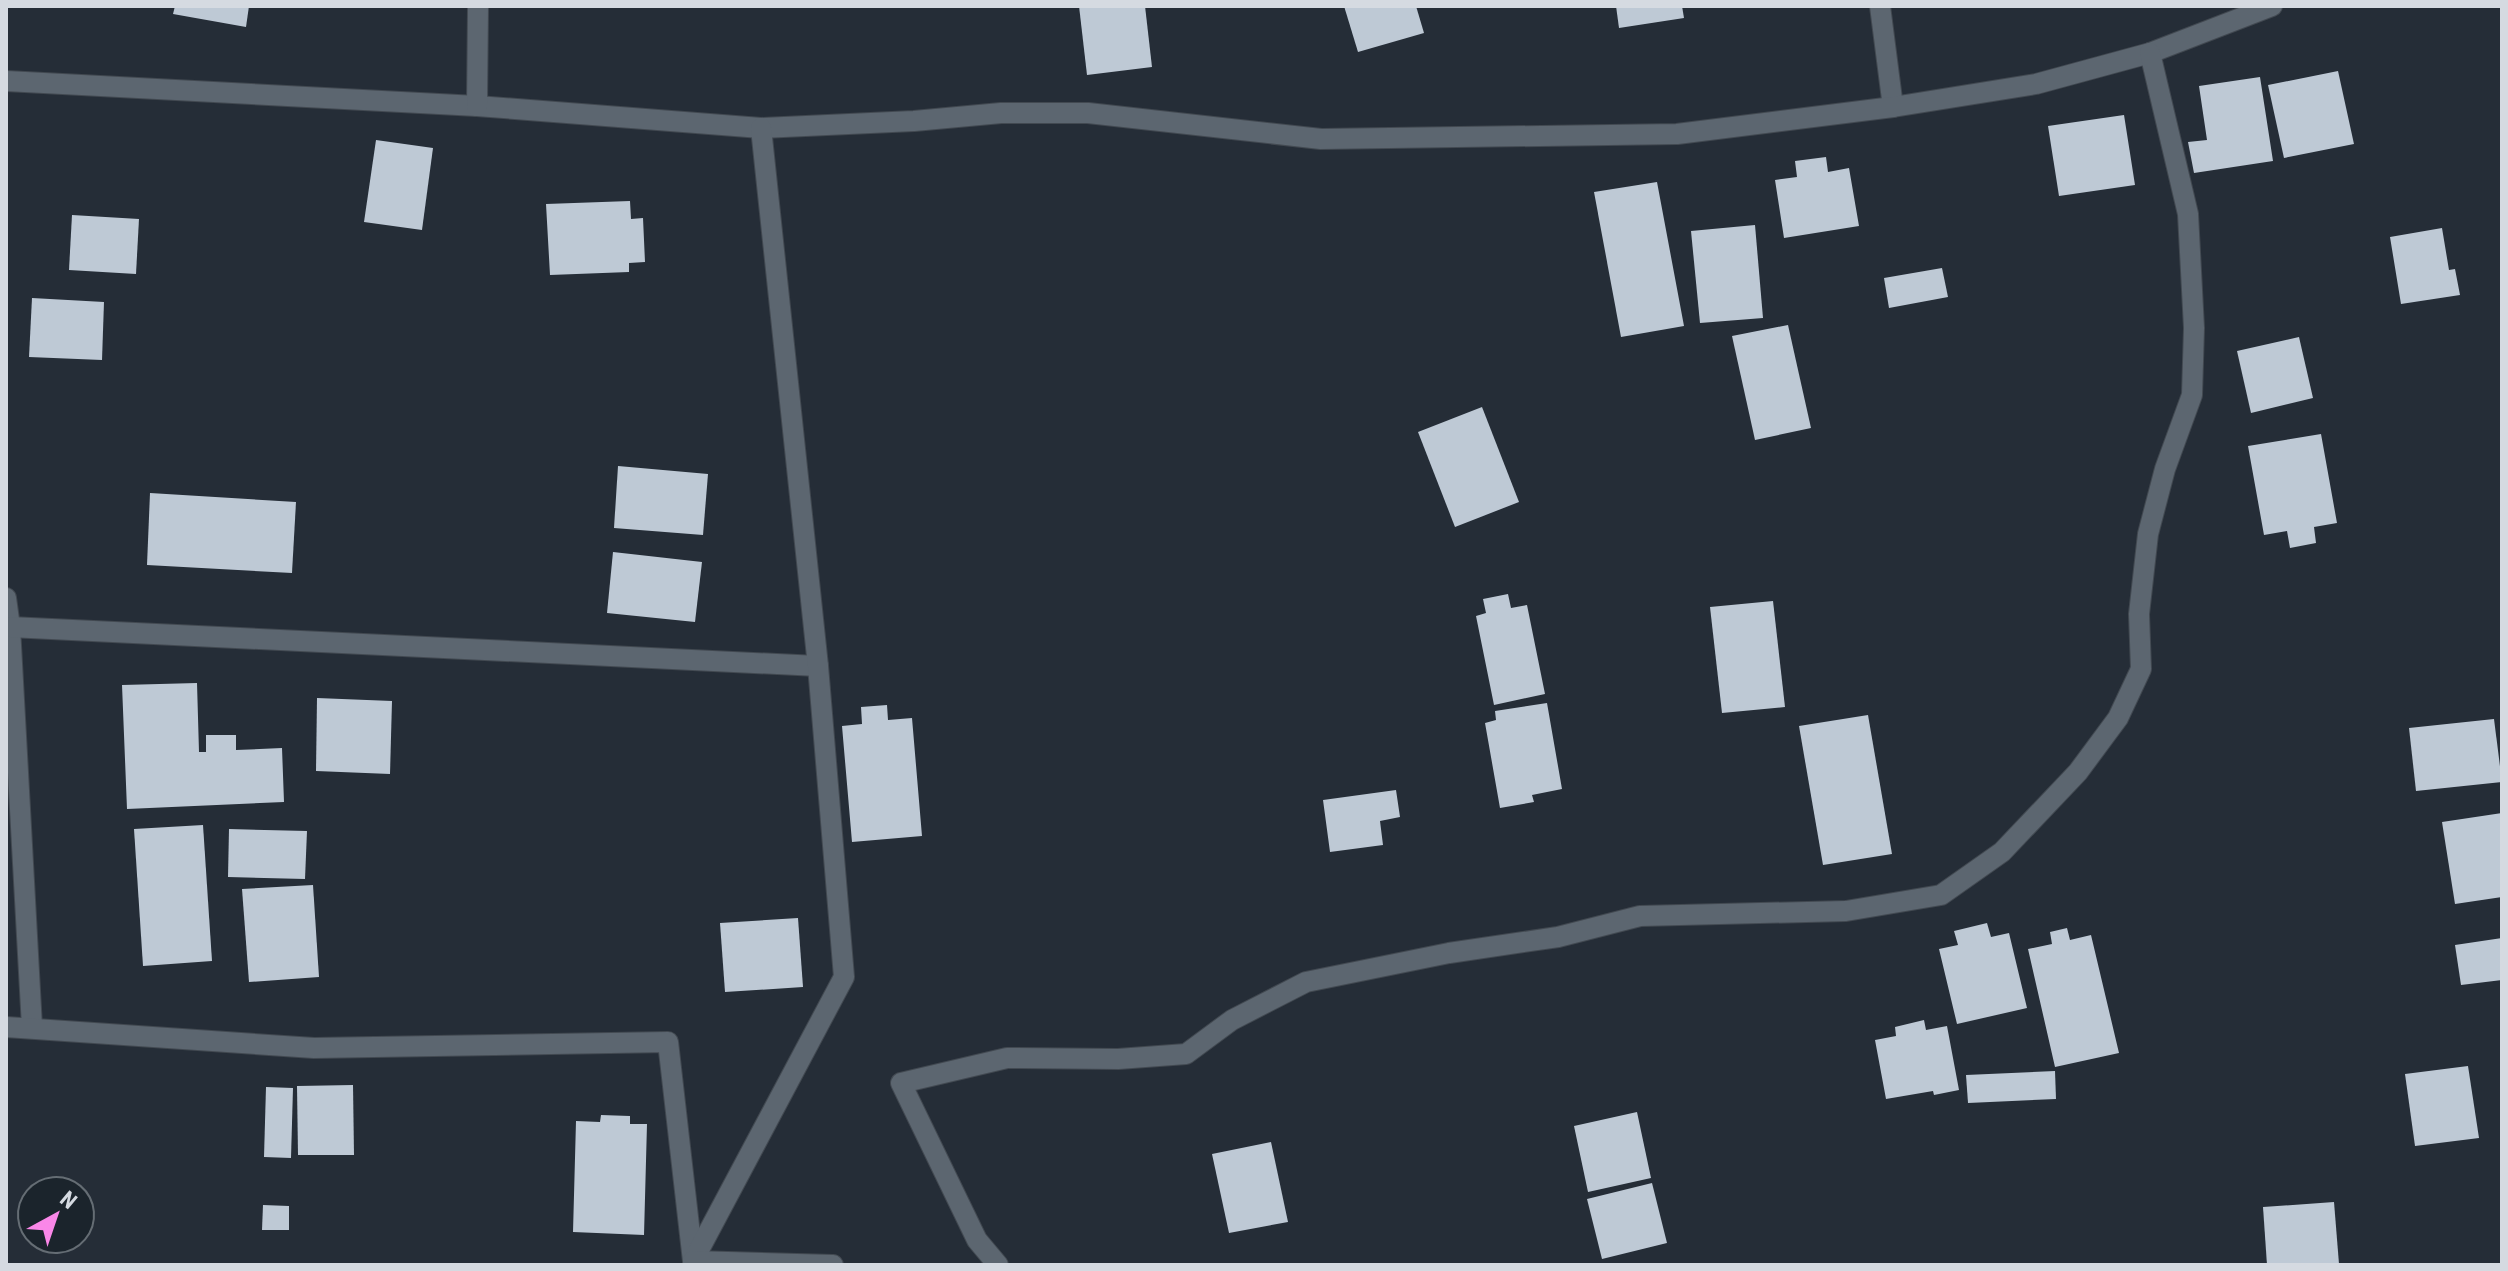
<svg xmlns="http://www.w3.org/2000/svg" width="2508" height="1271" font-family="'Roboto Condensed',sans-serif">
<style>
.building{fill:#bec9d5}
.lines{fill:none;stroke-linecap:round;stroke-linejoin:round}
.minor-casing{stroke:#424951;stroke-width:22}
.minor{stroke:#5c6670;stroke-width:20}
</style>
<rect width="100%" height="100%" fill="#252d37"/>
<g class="building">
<polygon points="175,6 249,6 246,27 173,14"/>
<polygon points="1079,6 1145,6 1152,67 1087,75"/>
<polygon points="1344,6 1416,6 1424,33 1358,52"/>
<polygon points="1616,6 1682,6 1684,18 1619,28"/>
<polygon points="2338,71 2354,144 2284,158 2268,85"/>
<polygon points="2260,77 2273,161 2194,173 2188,142 2207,140 2199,86"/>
<polygon points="2124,115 2135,185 2059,196 2048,126"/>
<polygon points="376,140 433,148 422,230 364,222"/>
<polygon points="1826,157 1828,172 1849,168 1859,226 1784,238 1775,180 1797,177 1795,161"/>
<polygon points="1657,182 1684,326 1621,337 1594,192"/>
<polygon points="630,201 631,219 643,218 645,262 629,263 629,272 550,275 546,204"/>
<polygon points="72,215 139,219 136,274 69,270"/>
<polygon points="1755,225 1763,318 1700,323 1691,231"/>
<polygon points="2442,228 2449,270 2455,269 2460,295 2401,304 2390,237"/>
<polygon points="1942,268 1948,297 1889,308 1884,278"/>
<polygon points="32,298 104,302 102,360 29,357"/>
<polygon points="1788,325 1811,428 1755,440 1732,336"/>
<polygon points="2299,337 2313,398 2251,413 2237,351"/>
<polygon points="1482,407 1519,502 1455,527 1418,432"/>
<polygon points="2321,434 2337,523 2314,527 2316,543 2290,548 2287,531 2264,535 2248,446"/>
<polygon points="618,466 708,474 703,535 614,528"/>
<polygon points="150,493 296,502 292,573 147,565"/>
<polygon points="613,552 702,562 695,622 607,613"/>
<polygon points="1508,594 1511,608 1527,605 1545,694 1494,705 1476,616 1486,613 1483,599"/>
<polygon points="1773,601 1785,707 1722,713 1710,607"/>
<polygon points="197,683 199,752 206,752 206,735 236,735 236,750 282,748 284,802 127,809 122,685"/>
<polygon points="317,698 392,701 390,774 316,771"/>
<polygon points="1547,703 1562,789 1532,795 1534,802 1500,808 1485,723 1496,720 1495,711"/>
<polygon points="887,705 888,720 912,718 922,836 852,842 842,726 862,724 861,707"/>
<polygon points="1868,715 1892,854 1823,865 1799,726"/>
<polygon points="2494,719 2502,782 2416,791 2409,728"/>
<polygon points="1396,790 1400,817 1380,821 1383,845 1330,852 1323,800"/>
<polygon points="2502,813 2502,897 2455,904 2442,822"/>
<polygon points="203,825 212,961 143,966 134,829"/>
<polygon points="229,829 307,831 305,879 228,877"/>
<polygon points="313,885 319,977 249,982 242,889"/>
<polygon points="798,918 803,987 725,992 720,923"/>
<polygon points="1987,923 1991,937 2009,933 2027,1008 1957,1024 1939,949 1958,945 1954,931"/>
<polygon points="2067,928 2070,940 2091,935 2119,1053 2055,1067 2028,949 2052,944 2050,932"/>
<polygon points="2502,938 2502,980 2461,985 2455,945"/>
<polygon points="1924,1020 1926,1030 1947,1026 1959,1090 1934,1095 1933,1091 1886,1099 1875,1040 1896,1036 1895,1027"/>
<polygon points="2468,1066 2479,1138 2415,1146 2405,1074"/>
<polygon points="2055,1071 2056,1099 1968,1103 1966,1075"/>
<polygon points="353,1085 354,1155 298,1155 297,1086"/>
<polygon points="266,1087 293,1088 291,1158 264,1157"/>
<polygon points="1637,1112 1651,1178 1588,1192 1574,1126"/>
<polygon points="601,1115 630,1116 630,1124 647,1124 644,1235 573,1232 576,1121 600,1122"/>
<polygon points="1271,1142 1288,1222 1229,1233 1212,1154"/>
<polygon points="1652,1183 1667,1243 1602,1259 1587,1199"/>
<polygon points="2334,1202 2339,1264 2267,1265 2263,1207"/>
<polygon points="263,1205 289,1206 289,1230 262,1230"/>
</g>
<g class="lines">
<g class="minor-casing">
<g id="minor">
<polyline points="1880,6 1893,107"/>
<polyline points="6,81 477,106 761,128 914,121 1001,113 1088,113 1321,139 1677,134 1893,107 2036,84 2150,53 2272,6"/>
<polyline points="477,106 478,6"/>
<polyline points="6,598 10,627 32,1027"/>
<polyline points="10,627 818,666"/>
<polyline points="6,1027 314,1048 668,1042 693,1261"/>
<polyline points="693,1261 844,977 818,666 761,128"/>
<polyline points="693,1261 833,1265"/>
<polyline points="998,1265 977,1240 901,1083 1007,1058 1118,1059 1186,1054 1232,1020 1306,982 1449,953 1558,937 1640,916 1846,911 1941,895 2002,852 2078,772 2118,718 2141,669 2139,614 2148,534 2165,469 2192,395 2194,328 2188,214 2150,53"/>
</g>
</g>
<use href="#minor" class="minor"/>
</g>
<rect width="2508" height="1271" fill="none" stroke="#d5dae1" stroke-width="16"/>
<g transform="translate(56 1215) rotate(40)"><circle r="38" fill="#1b242c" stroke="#656d74" stroke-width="2"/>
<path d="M0-6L14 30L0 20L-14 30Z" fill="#fa87e8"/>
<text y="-12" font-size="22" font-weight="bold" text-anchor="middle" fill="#d5dae1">N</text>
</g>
</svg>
